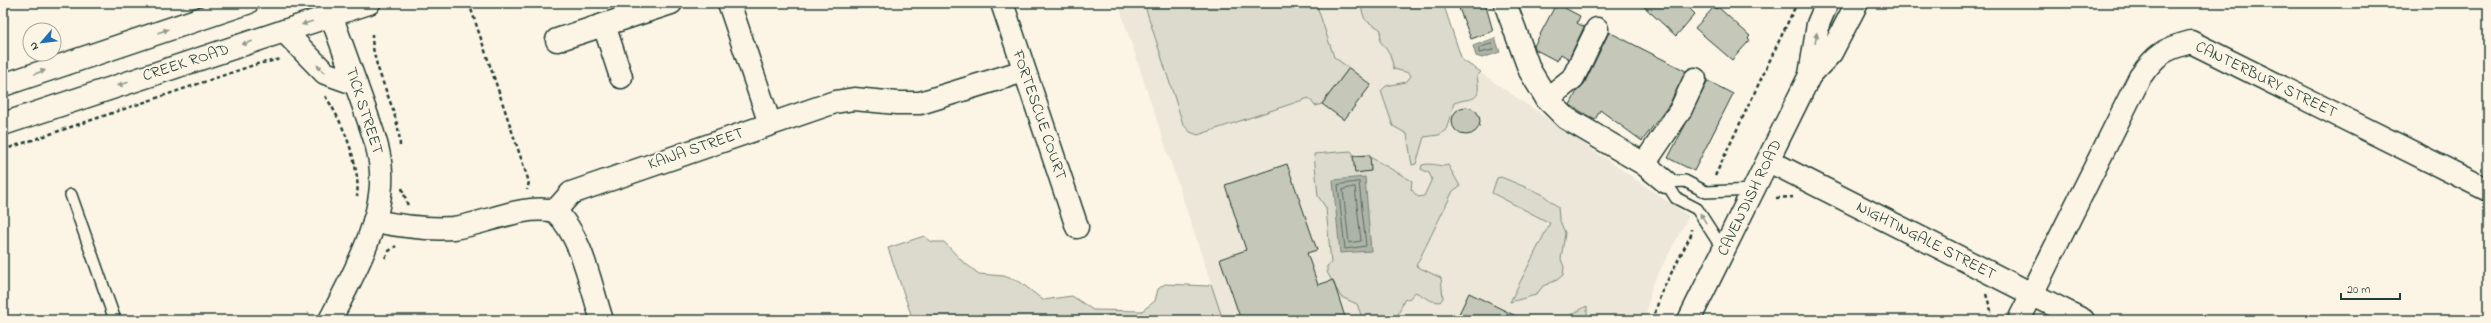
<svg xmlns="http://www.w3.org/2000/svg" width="2491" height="323" font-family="'Indie Flower',sans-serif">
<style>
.built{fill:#ece7d8}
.green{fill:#dcdacc;stroke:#7e8c80}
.water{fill:#aeb3a7;stroke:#758479}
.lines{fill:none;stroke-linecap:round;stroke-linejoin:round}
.shore{stroke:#586c62;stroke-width:1}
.building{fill:#c5c7b9;stroke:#1f3d34}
.lane-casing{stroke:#1f3d34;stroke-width:14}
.street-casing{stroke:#1f3d34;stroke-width:25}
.primary-casing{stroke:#1f3d34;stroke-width:25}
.path{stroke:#1f3d34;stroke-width:2.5;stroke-dasharray:4 3;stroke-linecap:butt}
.lane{stroke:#fcf5e5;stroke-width:11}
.street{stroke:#fcf5e5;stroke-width:22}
.primary{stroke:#fcf5e5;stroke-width:22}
.oneway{fill:#8e998c}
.labels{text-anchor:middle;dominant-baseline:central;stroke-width:4;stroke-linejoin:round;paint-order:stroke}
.street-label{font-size:16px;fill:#1f3d34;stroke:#fcf5e5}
</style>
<rect width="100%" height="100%" fill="#fcf5e5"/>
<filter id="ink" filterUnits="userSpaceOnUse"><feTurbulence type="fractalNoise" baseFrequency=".025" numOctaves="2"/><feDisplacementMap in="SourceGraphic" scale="8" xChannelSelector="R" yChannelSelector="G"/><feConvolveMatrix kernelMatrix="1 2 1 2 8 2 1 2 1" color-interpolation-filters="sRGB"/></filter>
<g filter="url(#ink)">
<polygon class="built" points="1118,3 1443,3 1462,60 1689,216 1652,285 1645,320 1223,320"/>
<g class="green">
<polygon points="1144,3 1316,3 1334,57 1349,68 1322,104 1315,106 1309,98 1198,135 1190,132 1183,124"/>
<path d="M1361 3H1443L1462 60 1481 72 1477 76C1482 105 1472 96 1454 103L1446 130 1439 135 1424 137 1416 164 1412 165 1407 134 1393 126 1381 91 1386 86 1406 82 1411 76 1409 73 1394 69 1390 54 1380 41 1381 30C1366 19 1364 25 1361 3Z"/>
<path d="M1351 151 1355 156 1370 155V157L1412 181 1411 189 1418 197 1424 196 1432 179 1429 173 1421 169 1422 165C1434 162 1441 168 1448 165L1460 186 1453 191 1416 266 1441 278 1443 298 1440 302 1432 301 1415 292 1410 298 1404 300 1396 320H1363L1357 304 1341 297 1327 272V266L1331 263 1326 208 1318 196 1314 154Z"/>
<polygon points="1501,177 1542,194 1558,207 1559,218 1565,233 1561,259 1564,267 1563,275 1557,280 1543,286 1536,295 1510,302 1550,223 1492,193 1497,178"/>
<polygon points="924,236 932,242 944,242 962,261 979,274 1004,276 1020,282 1043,300 1072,296 1093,310 1142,311 1155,301 1158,289 1165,284 1208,286 1211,284 1223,320 913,320 888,248"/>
<polygon points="1587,306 1587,320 1562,320"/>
</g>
<g class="water">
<polygon points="1495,38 1500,52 1482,58 1476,56 1473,46"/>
<polygon points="1365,177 1371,251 1340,253 1333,180"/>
</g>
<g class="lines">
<g class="shore">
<polygon points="1492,44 1493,50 1479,53 1479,48"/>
<polygon points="1359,182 1366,246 1345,249 1338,185"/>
<polygon points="1355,187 1361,241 1349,243 1343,190"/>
</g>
</g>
<g class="building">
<polygon points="1457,3 1485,3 1493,31 1471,39"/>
<polygon points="1640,3 1684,3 1695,14 1676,36"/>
<polygon points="1559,5 1580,16 1577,23 1584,27 1569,59 1561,54 1557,61 1536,50 1534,46 1555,6 1558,7"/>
<polygon points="1714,7 1716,9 1718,7 1750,36 1748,38 1750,40 1732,60 1695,28"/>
<polygon points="1609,32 1686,71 1669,105 1642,141 1600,110 1595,120 1570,105 1577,91 1584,84"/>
<polygon points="1349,68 1371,85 1344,120 1322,104"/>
<polygon points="1708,81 1733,94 1694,171 1668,158"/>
<circle cx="1466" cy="121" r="14"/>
<polygon points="1370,155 1371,171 1355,173 1353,156"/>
<polygon points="1287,164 1317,250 1307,253 1318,285 1333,280 1346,320 1241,320 1220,259 1246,250 1225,185"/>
<polygon points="1469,293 1524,320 1456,320"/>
</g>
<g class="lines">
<g class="lane-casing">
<g id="lane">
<polyline points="71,195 115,320"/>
<polyline points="1724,251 1697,209 1676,198 1666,182 1685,181 1706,192 1754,190"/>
</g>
</g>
<g class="street-casing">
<g id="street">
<polyline points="729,3 770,124"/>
<polyline points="1002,3 1077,227"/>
<polyline points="1505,3 1530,71 1547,99 1566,118 1644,164 1666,182"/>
<polyline points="604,25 621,77"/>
<polyline points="557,40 671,3"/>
<polyline points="1547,99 1573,78 1597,29"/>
<polyline points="1769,161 2083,320"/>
<polyline points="1644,164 1680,111 1695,79"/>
<path d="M555 211C583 238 590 285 602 320"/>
<path d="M374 221C400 226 426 230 453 228 487 224 520 204 555 211L571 193 835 102 854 99 897 103H920L1024 71"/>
<path d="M330 320C352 278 384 220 381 172 380 149 371 128 364 107 353 76 342 46 331 15"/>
<path d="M2019 320 2140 77C2156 54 2164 49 2191 42L2488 190"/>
</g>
</g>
<g class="primary-casing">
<g id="primary">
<polyline points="284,31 325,73 356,84"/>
<polyline points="1810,75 1831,53 1857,3"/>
<polyline points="3,85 247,3"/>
<polyline points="3,124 369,3"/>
<polyline points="1689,320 1810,75 1818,24 1827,3"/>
</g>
</g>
<g class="path">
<polyline points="469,3 529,182 527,190"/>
<path d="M372 34C372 73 400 108 400 148"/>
<path d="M325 96C342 120 361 166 357 196"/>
<polyline points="3,150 257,64 282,59"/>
<polyline points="1715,176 1797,3"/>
<polyline points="402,188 408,206"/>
<polyline points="1776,198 1793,197"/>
<polyline points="385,258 389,251 396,246"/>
<polyline points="1986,294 1992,314 1992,320"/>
<polyline points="306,320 309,313"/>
<polyline points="1653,320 1661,293 1691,235 1691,229"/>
</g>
<use href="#lane" class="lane"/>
<use href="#street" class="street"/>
<use href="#primary" class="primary"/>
</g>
<defs><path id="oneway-solid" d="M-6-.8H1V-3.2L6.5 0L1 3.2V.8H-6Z"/></defs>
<g class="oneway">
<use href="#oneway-solid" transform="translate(307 23) rotate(162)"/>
<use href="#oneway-solid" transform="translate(163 31) rotate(-19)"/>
<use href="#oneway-solid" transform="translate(1816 38) rotate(-81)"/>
<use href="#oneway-solid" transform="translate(247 43) rotate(162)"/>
<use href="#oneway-solid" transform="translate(321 69) rotate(-136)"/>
<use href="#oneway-solid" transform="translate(40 72) rotate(-19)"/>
<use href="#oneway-solid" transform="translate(123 84) rotate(162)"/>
<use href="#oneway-solid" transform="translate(1703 218) rotate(-122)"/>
</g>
</g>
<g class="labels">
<g class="street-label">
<text transform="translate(186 63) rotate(-18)">CREEK ROAD</text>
<text transform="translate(2266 80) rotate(26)">CANTERBURY STREET</text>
<text transform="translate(364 111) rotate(72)">TICK STREET</text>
<text transform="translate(1039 115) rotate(71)">FORTESCUE COURT</text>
<text transform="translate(696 149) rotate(-19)">KAIJA STREET</text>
<text transform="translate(1750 198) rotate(-64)">CAVENDISH ROAD</text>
<text transform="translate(1926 241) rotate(27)">NIGHTINGALE STREET</text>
</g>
</g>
<rect width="2491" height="323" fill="none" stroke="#fcf5e5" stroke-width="16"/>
<rect x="8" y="8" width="2475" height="307" fill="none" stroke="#1f3d34" stroke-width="1.5" filter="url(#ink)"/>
<g transform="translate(42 42) rotate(242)"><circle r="19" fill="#fcf5e5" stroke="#a4ab9e"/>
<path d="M0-3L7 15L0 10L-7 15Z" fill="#1f6fb2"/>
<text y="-6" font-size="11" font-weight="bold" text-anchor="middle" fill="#1f3d34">N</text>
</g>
<path d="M2341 293v6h59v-6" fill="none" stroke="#1f3d34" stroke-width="2"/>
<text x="2347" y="293" font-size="12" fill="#1f3d34" stroke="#fcf5e5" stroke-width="3" paint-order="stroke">20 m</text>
</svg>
